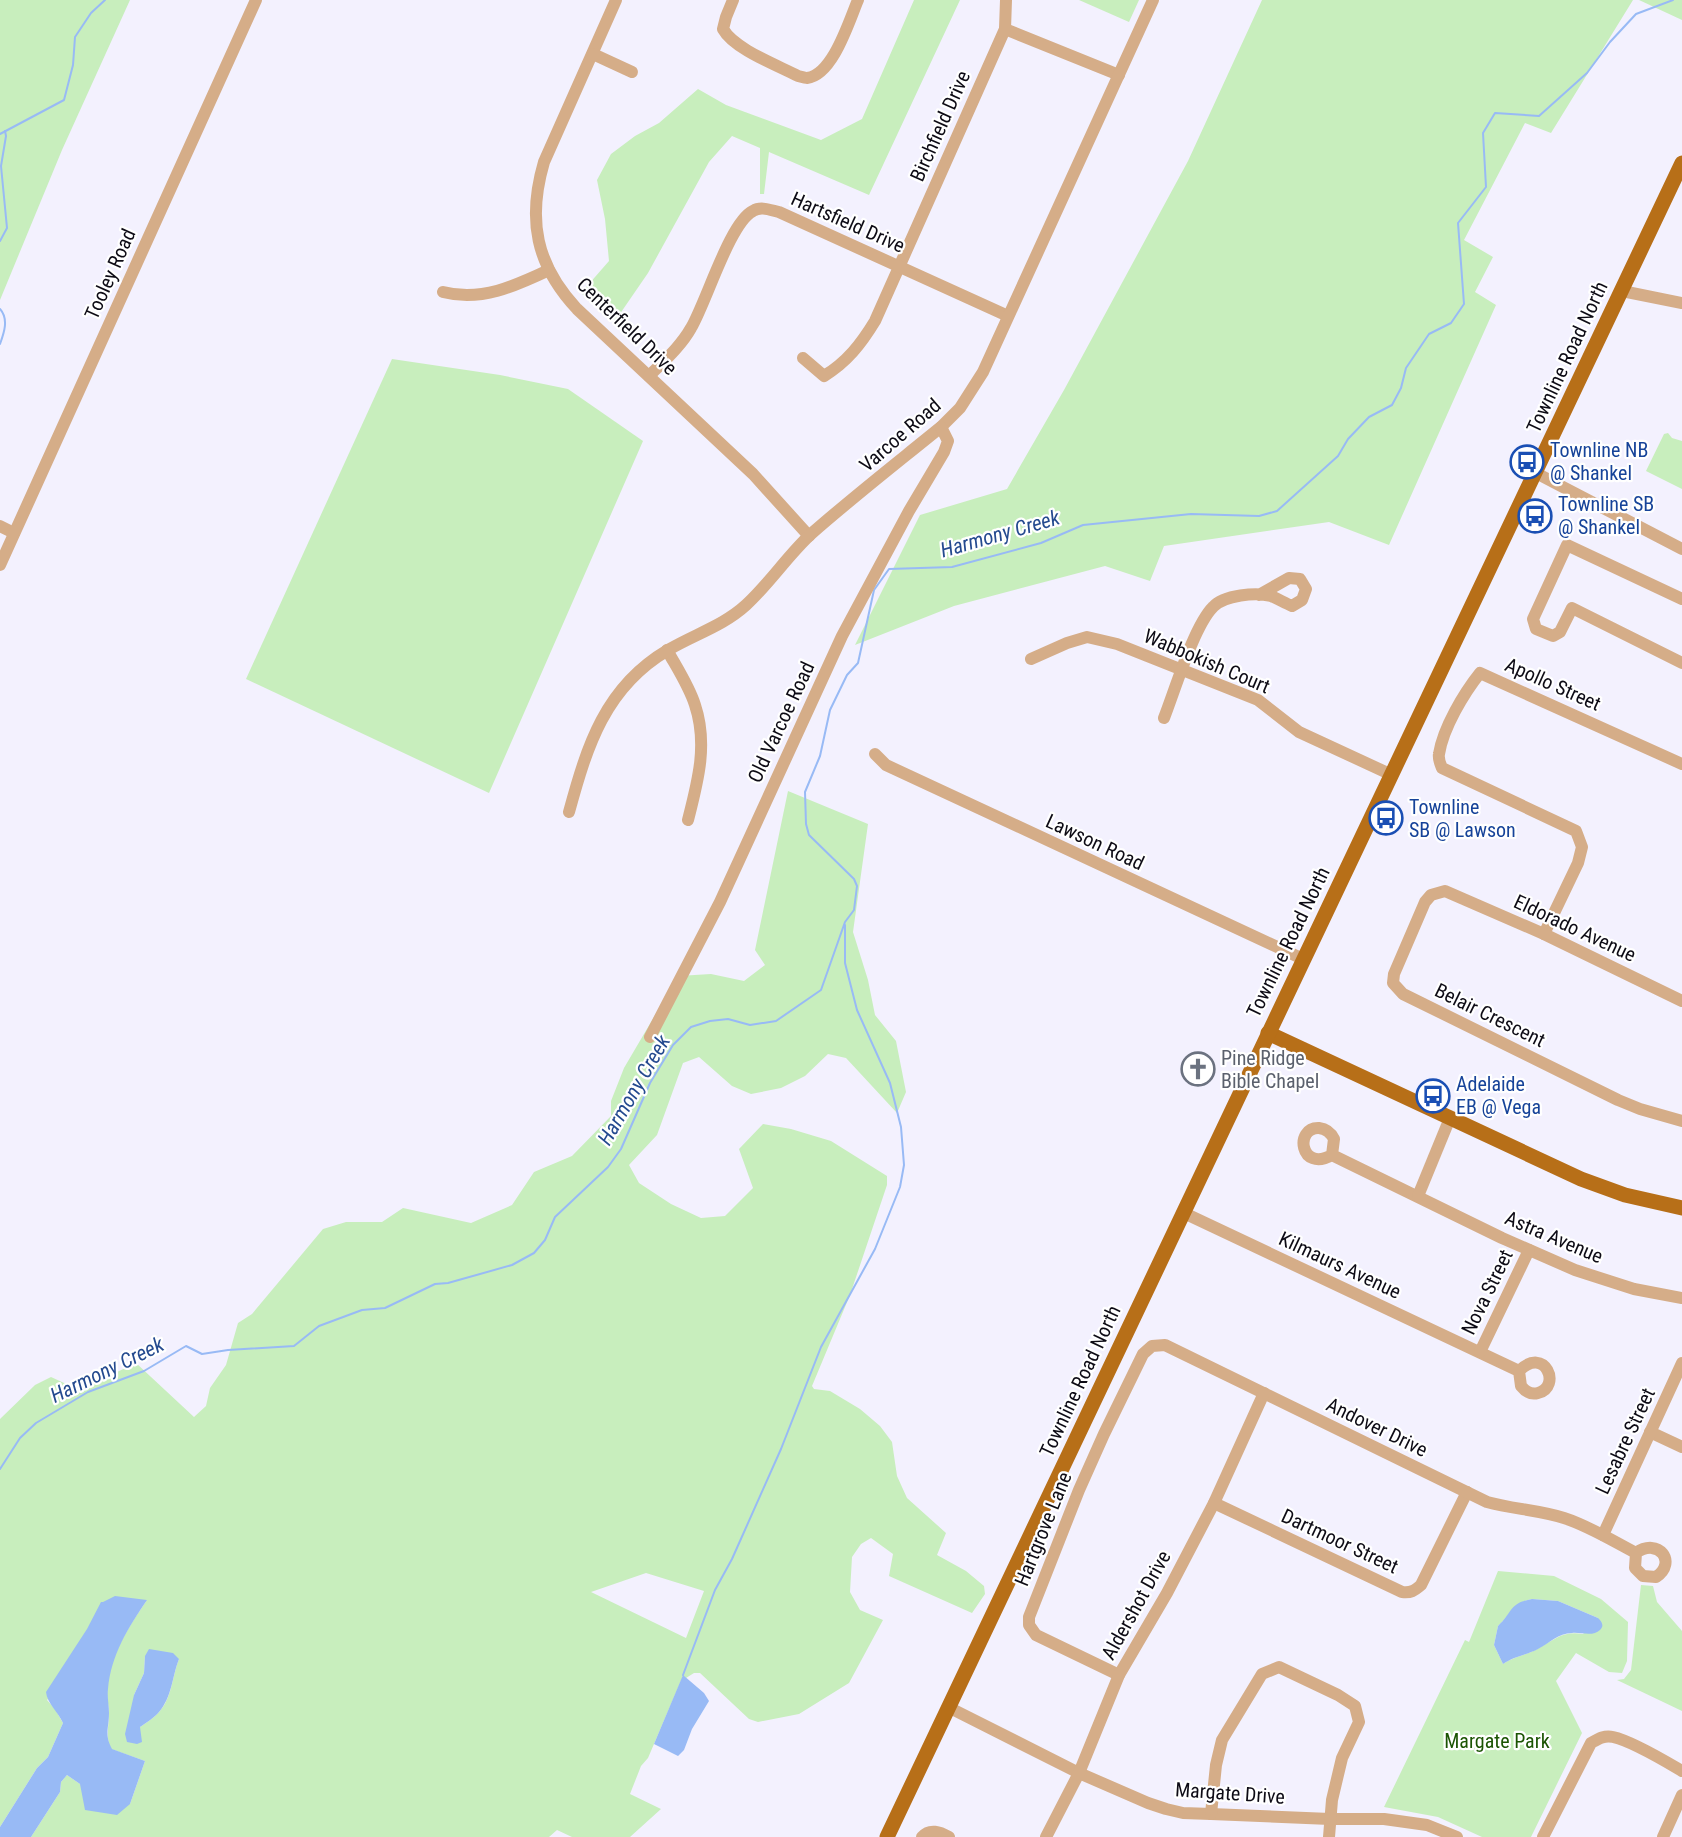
<svg xmlns="http://www.w3.org/2000/svg" width="1682" height="1837" font-family="'Roboto Condensed',sans-serif">
<style>
.green{fill:#c8eebd;fill-rule:evenodd}
.water{fill:#98baf5}
.lines{fill:none;stroke-linecap:round;stroke-linejoin:round}
.stream{stroke:#98baf5;stroke-width:2}
.minor{stroke:#d5ad88;stroke-width:12}
.major{stroke:#b76f18;stroke-width:15}
.labels{text-anchor:middle;dominant-baseline:central;stroke-width:4.5;stroke-linejoin:round;paint-order:stroke}
.street-label{font-size:20px;fill:#0d0b15;stroke:#fff}
.transit-label{font-size:20px;fill:#164399;stroke:#fff;text-anchor:start}
.worship-label{font-size:20px;fill:#5b616d;stroke:#fff;text-anchor:start}
.park-label{font-size:20px;fill:#1b5403;stroke:#fff}
.water-label{font-size:21px;font-style:italic;fill:#244a8f;stroke:#fff}
</style>
<rect width="100%" height="100%" fill="#f3f1fe"/>
<g class="green">
<polygon points="0,0 130,0 62,150 0,300"/>
<polygon points="914,0 960,0 869,195 769,152 764,194 760,194 760,148 732,136 709,162 648,273 615,321 581,293 609,261 605,219 597,180 611,154 635,136 659,123 698,89 726,105 821,140 862,119"/>
<polygon points="1079,0 1139,0 1129,22"/>
<polygon points="1262,0 1633,0 1551,133 1525,123 1464,240 1493,257 1475,292 1496,305 1389,545 1329,522 1164,546 1150,581 1105,566 954,606 855,645 920,515 1007,489 1064,390 1188,161"/>
<polygon points="1639,0 1682,0 1682,20"/>
<polygon points="392,359 500,375 568,389 643,441 489,793 246,679"/>
<polygon points="1668,433 1672,438 1682,441 1682,489 1646,471 1664,434"/>
<path d="M788 791 868 824 853 932 868 980 875 1015 896 1041 906 1092 897 1113 846 1058 828 1054 805 1076 781 1088 751 1094 732 1086 699 1057 683 1063 657 1135 629 1165 639 1183 671 1204 701 1218 725 1216 753 1188 739 1149 763 1124 791 1129 831 1141 887 1176V1185L850 1295 812 1386 814 1389 830 1391 860 1409 880 1426 892 1442 897 1476 907 1498 946 1533 937 1555 966 1571 984 1586 985 1594 972 1613 889 1576 893 1554 871 1538 861 1544 852 1557 850 1592 860 1610 883 1620 849 1683 799 1714 758 1722 749 1719 700 1673H694L686 1678 683 1676 648 1758 641 1766 630 1794 661 1809 630 1837H572L557 1830 549 1837H31L60 1792 61 1782 67 1775 80 1784 130 1804 145 1761 111 1749C105 1736 109 1727 109 1713 109 1706 107 1700 107 1694 107 1659 128 1628 147 1600L47 1700 55 1709 63 1723 48 1757 37 1768 0 1827V1419L35 1385 51 1377 75 1388 98 1381 136 1363 194 1417 206 1406 210 1388 226 1365 238 1323 252 1314 323 1229 346 1222H382L403 1208 471 1223 512 1205 534 1172 572 1156 611 1116V1101L624 1068 678 976 711 974 744 981 765 965 755 950ZM646 1573 704 1591 686 1638 591 1592ZM145 1656 179 1659C172 1677 172 1698 159 1712 154 1718 146 1723 140 1727L134 1695 144 1673Z"/>
<path d="M1498 1571 1554 1576 1601 1599 1628 1622 1627 1661 1622 1673 1609 1672 1576 1653 1556 1681 1582 1733 1531 1837H1482L1438 1817 1384 1807 1465 1640 1469 1642ZM1532 1599 1558 1601 1598 1618 1583 1634C1562 1631 1556 1639 1539 1648 1528 1655 1514 1656 1503 1664L1494 1645 1498 1626C1510 1615 1514 1602 1532 1599Z"/>
<polygon points="1641,1585 1653,1586 1657,1602 1682,1631 1682,1711 1617,1680 1624,1679 1631,1670"/>
</g>
<g class="water">
<path d="M115 1596 147 1600C128 1628 111 1655 108 1689 107 1697 109 1705 109 1713 109 1729 104 1734 112 1749L145 1761 130 1804 117 1815 85 1810 80 1784 67 1775 61 1782 60 1792 31 1837H0V1827L37 1768 48 1757 63 1723C58 1712 47 1703 46 1692L87 1629 101 1602H103Z"/>
<path d="M1532 1599 1558 1601 1598 1618C1601 1621 1605 1625 1600 1630 1593 1637 1581 1632 1572 1633 1558 1633 1550 1643 1538 1649 1527 1655 1514 1656 1503 1664L1494 1645 1498 1626C1513 1612 1509 1603 1532 1599Z"/>
<path d="M149 1649 173 1653 179 1659C172 1677 172 1697 159 1712 154 1718 146 1723 140 1727L142 1742 137 1744 127 1742 125 1734 134 1695 144 1673 145 1656Z"/>
<polygon points="683,1675 704,1693 709,1701 692,1729 684,1750 678,1756 654,1744"/>
</g>
<g class="lines">
<g class="stream">
<polyline points="0,134 64,100 73,65 75,37 91,13 105,0"/>
<polyline points="0,241 7,228 1,166 6,136 5,131"/>
<path d="M0 309C9 319 4 333 0 344"/>
<polyline points="0,1469 20,1438 36,1423 88,1392 144,1371 186,1346 202,1354 228,1350 294,1346 319,1326 362,1310 385,1308 435,1284 448,1283 512,1265 534,1253 545,1240 555,1217 608,1167 621,1149 650,1083 673,1045 691,1027 710,1021 728,1019 750,1025 776,1021 821,990 845,922 854,910 857,886 854,879 809,835 806,824 805,792 820,756 830,710 847,675 858,663 874,590 889,569 952,567 1041,543 1083,525 1191,514 1259,516 1277,511 1338,456 1348,439 1369,417 1392,405 1401,388 1406,368 1429,334 1451,323 1464,304 1458,223 1486,187 1483,133 1495,113 1539,116 1587,73 1610,42 1636,14 1673,0"/>
<polyline points="683,1675 715,1590 732,1559 781,1449 821,1347 875,1249 900,1187 904,1165 901,1127 890,1083 857,1010 845,963 845,925"/>
</g>
<g class="minor">
<path d="M616 0 544 162C527 220 536 265 577 309L753 474 809 536"/>
<path d="M733 0 726 17 723 29C734 49 777 65 798 76 798 76 806 78 807 78 833 75 849 21 858 0"/>
<polyline points="1005,29 1119,75"/>
<polyline points="593,54 632,72"/>
<polyline points="1622,291 1682,303"/>
<path d="M443 292C481 302 515 286 549 270"/>
<path d="M803 358 824 376C847 362 861 344 875 321L1005 29 1006 0"/>
<path d="M649 376C664 361 681 346 691 328 706 303 730 222 753 211 761 206 770 210 779 212L1008 316"/>
<polyline points="1536,473 1682,549"/>
<polyline points="0,526 14,533"/>
<polyline points="0,565 256,0"/>
<polyline points="1682,599 1567,545 1533,619 1536,629 1553,636 1560,632 1572,608 1682,663"/>
<path d="M667 650C677 668 689 686 695 705 708 744 698 781 688 820"/>
<polyline points="1031,659 1067,643 1087,637 1117,644 1258,700 1299,732 1392,775"/>
<path d="M1164 718C1175 690 1194 626 1213 607 1224 595 1256 592 1271 596 1278 599 1285 603 1292 606L1302 600 1306 589 1300 579 1289 578 1259 595"/>
<polyline points="875,754 886,765 1303,959"/>
<path d="M569 812C587 746 605 687 668 650 695 634 723 626 746 605 770 583 788 555 811 534 853 497 898 462 941 427L960 408 983 372 1153 0"/>
<path d="M1544 934 1578 863 1582 847 1576 831 1442 768C1440 763 1438 759 1439 754 1443 728 1464 693 1480 673L1682 764"/>
<polyline points="1682,1001 1544,934 1445,891 1431,895 1425,902 1394,974 1393,983 1403,994 1618,1100 1640,1109 1682,1121"/>
<polyline points="650,1037 720,902 842,636 909,511 944,452 948,441 941,427"/>
<path d="M1332 1155 1334 1139C1331 1133 1327 1129 1319 1128 1294 1127 1300 1173 1332 1155L1502 1238 1575 1270 1634 1289 1682 1298"/>
<polyline points="1418,1196 1450,1118"/>
<path d="M1184 1213 1519 1371 1521 1386C1525 1391 1531 1395 1538 1393 1562 1387 1545 1345 1519 1371"/>
<polyline points="1480,1352 1529,1250"/>
<polyline points="1650,1432 1682,1447"/>
<path d="M1214 1503 1402 1592C1411 1593 1414 1591 1421 1585L1467 1492"/>
<polyline points="1603,1535 1682,1363"/>
<path d="M1119 1675 1036 1635 1029 1625V1617L1079 1490 1104 1434 1143 1354 1152 1346 1165 1345 1487 1502C1512 1509 1539 1510 1564 1518 1589 1526 1613 1541 1636 1553L1635 1568 1643 1576 1656 1577C1678 1562 1658 1537 1636 1553"/>
<polyline points="948,1707 1079,1773 1148,1803 1166,1809 1183,1813 1211,1814 1330,1819 1384,1819 1427,1825 1457,1837"/>
<polyline points="1211,1814 1216,1765 1222,1740 1262,1674 1279,1667 1338,1695 1355,1706 1359,1722 1342,1758 1332,1800 1329,1837"/>
<path d="M922 1837C930 1828 940 1832 949 1837"/>
<polyline points="1046,1837 1079,1773 1119,1675 1167,1593 1214,1503 1264,1393"/>
<path d="M1543 1837 1591 1743C1598 1739 1604 1735 1613 1737 1632 1741 1665 1761 1682 1771"/>
<polyline points="1663,1837 1682,1795"/>
</g>
<g class="major">
<polyline points="1268,1033 1581,1179 1625,1195 1682,1208"/>
<polyline points="887,1837 1682,163"/>
</g>
</g>
<defs>
<g id="bus-ring" transform="scale(1.725)"><circle r="9.5" fill="#fff" stroke="#1a4fb4" stroke-width="1.5"/><path d="M-5-6H5V4H4V6H2V4H-2V6H-4V4H-5ZM-3.5-4V0h7V-4ZM-3.5 1.2v1.5H-2V1.2ZM2 1.2v1.5H3.5V1.2Z" fill="#1a4fb4"/></g>
<g id="church-ring" transform="scale(1.725)"><circle r="9.5" fill="#fff" stroke="#6b7280" stroke-width="1.5"/><path d="M-1.2-6h2.4v3.5h3.3v2.4h-3.3V6h-2.4V-.1h-3.3v-2.4h3.3Z" fill="#6b7280"/></g>
</defs>
<g fill-rule="evenodd">
<use href="#bus-ring" x="1527" y="462"/>
<use href="#bus-ring" x="1535" y="516"/>
<use href="#bus-ring" x="1386" y="818"/>
<use href="#church-ring" x="1198" y="1069"/>
<use href="#bus-ring" x="1433" y="1096"/>
</g>
<g class="labels">
<g class="street-label">
<text transform="translate(940 126) rotate(-66)">Birchfield Drive</text>
<text transform="translate(848 222) rotate(24)">Hartsfield Drive</text>
<text transform="translate(110 274) rotate(-66)">Tooley Road</text>
<text transform="translate(627 326) rotate(44)">Centerfield Drive</text>
<text transform="translate(1567 357) rotate(-65)">Townline Road North</text>
<text transform="translate(900 435) rotate(-41)">Varcoe Road</text>
<text transform="translate(1207 661) rotate(23)">Wabbokish Court</text>
<text transform="translate(1553 684) rotate(24)">Apollo Street</text>
<text transform="translate(781 722) rotate(-65)">Old Varcoe Road</text>
<text transform="translate(1095 842) rotate(25)">Lawson Road</text>
<text transform="translate(1575 928) rotate(25)">Eldorado Avenue</text>
<text transform="translate(1288 942) rotate(-64)">Townline Road North</text>
<text transform="translate(1490 1015) rotate(26)">Belair Crescent</text>
<text transform="translate(1554 1237) rotate(23)">Astra Avenue</text>
<text transform="translate(1340 1265) rotate(25)">Kilmaurs Avenue</text>
<text transform="translate(1487 1292) rotate(-64)">Nova Street</text>
<text transform="translate(1080 1381) rotate(-65)">Townline Road North</text>
<text transform="translate(1377 1427) rotate(26)">Andover Drive</text>
<text transform="translate(1625 1441) rotate(-65)">Lesabre Street</text>
<text transform="translate(1043 1529) rotate(-68)">Hartgrove Lane</text>
<text transform="translate(1340 1541) rotate(25)">Dartmoor Street</text>
<text transform="translate(1136 1605) rotate(-61)">Aldershot Drive</text>
<text transform="translate(1230 1793) rotate(4)">Margate Drive</text>
</g>
<g class="transit-label">
<text x="1550" y="450">Townline NB<tspan x="1550" dy="23">@ Shankel</tspan></text>
<text x="1558" y="504">Townline SB<tspan x="1558" dy="23">@ Shankel</tspan></text>
<text x="1409" y="807">Townline<tspan x="1409" dy="23">SB @ Lawson</tspan></text>
<text x="1456" y="1084">Adelaide<tspan x="1456" dy="23">EB @ Vega</tspan></text>
</g>
<g class="worship-label">
<text x="1221" y="1058">Pine Ridge<tspan x="1221" dy="23">Bible Chapel</tspan></text>
</g>
<g class="park-label">
<text x="1497" y="1741">Margate Park</text>
</g>
<g class="water-label">
<text transform="translate(1000 534) rotate(-16)">Harmony Creek</text>
<text transform="translate(634 1090) rotate(-60)">Harmony Creek</text>
<text transform="translate(107 1370) rotate(-26)">Harmony Creek</text>
</g>
</g>
</svg>
